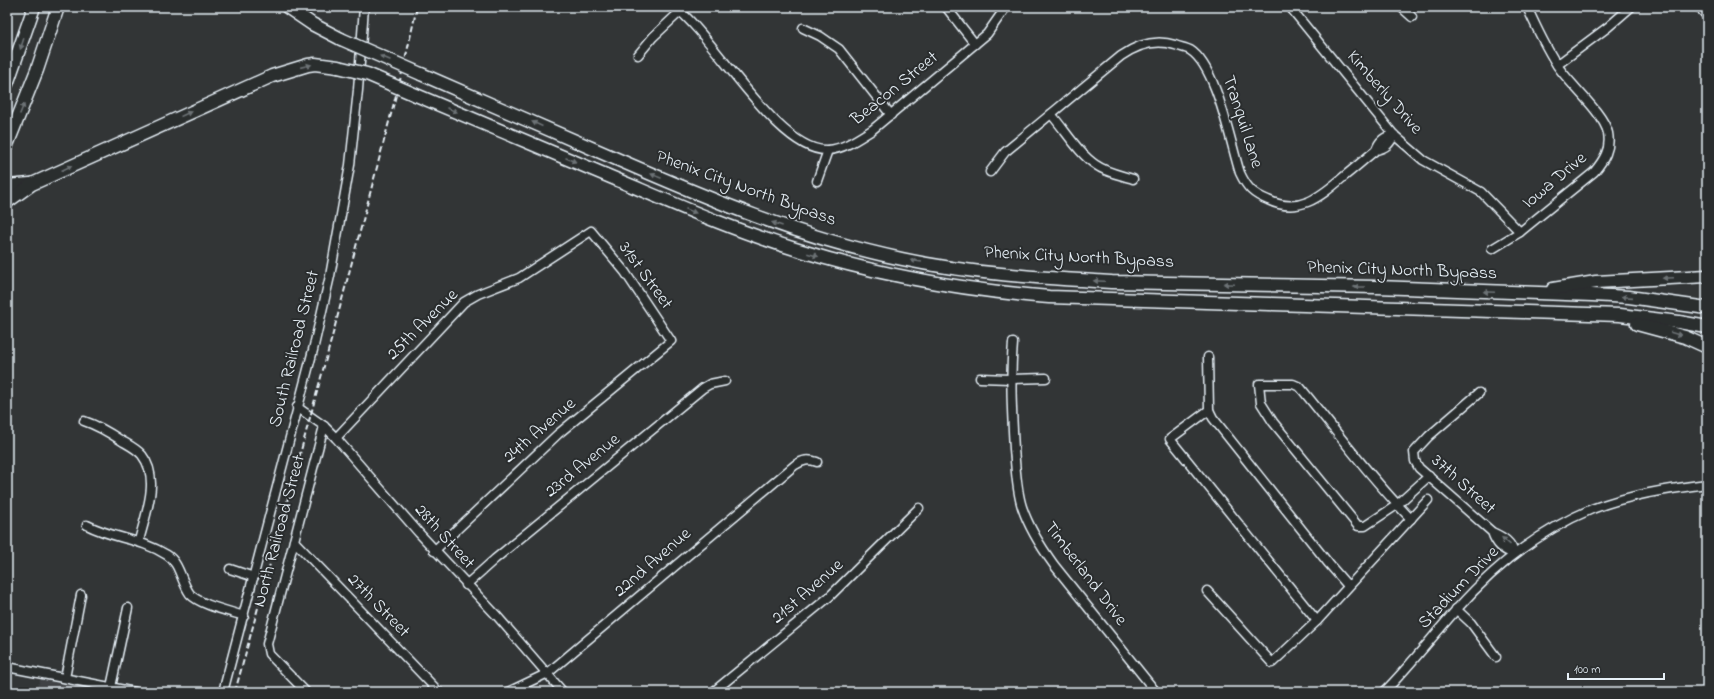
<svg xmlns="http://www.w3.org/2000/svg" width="1714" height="699" font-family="'Indie Flower',sans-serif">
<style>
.built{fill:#3f4244}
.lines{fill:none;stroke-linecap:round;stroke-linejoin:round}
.minor-casing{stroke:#e8f1f8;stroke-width:11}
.highway-casing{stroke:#e8f1f8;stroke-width:15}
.minor{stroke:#2a2d2e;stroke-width:8}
.highway{stroke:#2a2d2e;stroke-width:12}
.rail{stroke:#e8f1f8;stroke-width:2;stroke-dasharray:6 3;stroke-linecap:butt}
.highway-bridge-casing{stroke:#e8f1f8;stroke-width:15;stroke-linecap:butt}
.highway-bridge{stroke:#2a2d2e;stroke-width:12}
.oneway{fill:#6c7275}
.labels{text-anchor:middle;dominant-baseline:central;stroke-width:4;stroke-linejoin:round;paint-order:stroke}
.street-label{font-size:18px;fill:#e8f1f8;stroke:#2a2d2e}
</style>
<rect width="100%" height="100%" fill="#323536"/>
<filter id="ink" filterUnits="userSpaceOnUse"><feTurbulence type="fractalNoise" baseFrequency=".025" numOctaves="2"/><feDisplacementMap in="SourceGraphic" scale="8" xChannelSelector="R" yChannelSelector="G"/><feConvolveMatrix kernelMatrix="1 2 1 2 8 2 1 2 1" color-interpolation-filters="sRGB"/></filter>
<g filter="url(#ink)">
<polygon class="built" points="41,679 100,692 34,692"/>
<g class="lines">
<g class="minor-casing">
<g id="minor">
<path d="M675 7C714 36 779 154 828 150 844 149 859 138 872 130L987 34 1006 7"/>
<polyline points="946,7 975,44"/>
<polyline points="1290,7 1394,135 1423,160 1481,192 1520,232"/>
<polyline points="1401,7 1412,17"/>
<polyline points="1699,7 1707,16"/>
<polyline points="803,28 820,36 839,49 891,115"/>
<polyline points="638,55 653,37 685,7"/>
<polyline points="1557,65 1608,27 1631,7"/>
<path d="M1051 114C1065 130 1079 154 1096 165 1107 173 1121 175 1133 179"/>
<path d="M1376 150C1379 141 1384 136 1394 135"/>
<path d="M990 172 1005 152 1121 56C1137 45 1156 39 1175 45 1180 47 1186 48 1190 50 1217 67 1230 142 1240 173 1247 188 1253 194 1268 200 1301 216 1323 194 1347 174 1357 166 1366 158 1376 150 1386 148 1390 144 1394 135"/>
<polyline points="817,181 828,150"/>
<path d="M1492 249 1520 232 1594 172C1604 160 1611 149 1608 133 1603 112 1569 84 1557 65 1545 46 1536 27 1527 7"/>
<path d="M1013 343C1010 379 1012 414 1014 449 1016 469 1016 488 1022 507 1029 528 1041 547 1054 565L1156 692"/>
<polyline points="1208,357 1209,410 1213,418 1329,564 1348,586"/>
<polyline points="980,378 1010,379 1046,378"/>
<path d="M1479 393 1429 436 1414 452 1415 461 1419 468 1492 532C1503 537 1512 542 1514 554 1502 550 1496 544 1492 532"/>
<polyline points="297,407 324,426 336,438 419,533 497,616 563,692"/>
<polyline points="1209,410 1170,439 1317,621"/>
<path d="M84 421C99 426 110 433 122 441 129 445 137 449 142 455 161 479 145 515 139 541"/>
<polyline points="336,438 464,302 478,294 519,278 591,231 625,272 671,341 558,434 434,551"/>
<path d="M1411 519C1371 478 1336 431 1300 387L1293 384H1259L1261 403 1273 422 1358 526H1365L1397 505 1429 476"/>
<path d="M87 525C114 539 140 538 167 555 180 563 181 582 190 594 200 605 229 611 244 616"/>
<polyline points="294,541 439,692"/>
<polyline points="230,569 254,577"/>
<polyline points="466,585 495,559 703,388 710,384 725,381"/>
<polyline points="1207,591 1272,663 1317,621 1428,500"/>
<polyline points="1456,609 1471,623 1496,657"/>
<polyline points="7,667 135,692"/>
<polyline points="65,678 81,595"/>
<polyline points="111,687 128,608"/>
<polyline points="223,692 313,350 330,276 350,165 358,90 364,7"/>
<polyline points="306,692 269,654 267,644 324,426"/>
<path d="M508 692 548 673 795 465C803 460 808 459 817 462"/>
<polyline points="713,692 829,597 919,508"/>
<path d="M1384 692C1410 666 1432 637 1456 610 1493 568 1539 531 1592 509 1628 495 1668 489 1707 484"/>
</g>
</g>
<g class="highway-casing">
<g id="highway">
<polyline points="287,7 312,24 341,39"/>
<path d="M421 74C485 102 549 129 612 157 706 198 801 238 902 259 971 274 1042 278 1112 282L1377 287 1592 295 1629 297 1707 308"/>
<polyline points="7,84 34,7"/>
<path d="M416 95C488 125 560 156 632 186 686 209 739 232 795 249 878 275 962 290 1049 297L1620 315 1679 322 1707 327"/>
<polyline points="7,145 37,70 58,7"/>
<polyline points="7,186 30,184"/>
<polyline points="7,202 32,184 272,76 308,65 315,64 338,67"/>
<polyline points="1553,289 1596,282 1707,276"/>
<polyline points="1637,324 1685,337 1707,347"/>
</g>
</g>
<use href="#minor" class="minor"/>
<use href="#highway" class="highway"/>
<polyline class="rail" points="235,692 335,326 404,65 417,7"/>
<g class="highway-bridge-casing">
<g id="highway-bridge">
<polyline points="341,39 421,74"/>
<polyline points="338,67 367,74 416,95"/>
</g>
</g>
<use href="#highway-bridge" class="highway-bridge"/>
</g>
<defs><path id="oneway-solid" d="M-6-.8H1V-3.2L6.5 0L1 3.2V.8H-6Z"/></defs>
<g class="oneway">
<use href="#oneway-solid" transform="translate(22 44) rotate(108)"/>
<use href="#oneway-solid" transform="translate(385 58) rotate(-157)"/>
<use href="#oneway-solid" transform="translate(306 66) rotate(-13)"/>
<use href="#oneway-solid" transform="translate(22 109) rotate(-68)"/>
<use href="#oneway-solid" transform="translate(452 110) rotate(22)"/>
<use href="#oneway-solid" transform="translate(186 114) rotate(-24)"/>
<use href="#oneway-solid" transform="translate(537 124) rotate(-156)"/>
<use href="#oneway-solid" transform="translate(571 160) rotate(23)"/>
<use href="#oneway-solid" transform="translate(67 168) rotate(-24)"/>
<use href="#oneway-solid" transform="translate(656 176) rotate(-158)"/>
<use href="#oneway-solid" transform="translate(691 211) rotate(22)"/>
<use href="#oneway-solid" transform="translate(777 224) rotate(-161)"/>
<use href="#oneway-solid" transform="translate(813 255) rotate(16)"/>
<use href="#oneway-solid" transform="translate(916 261) rotate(-171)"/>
<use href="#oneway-solid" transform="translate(1668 278) rotate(177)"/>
<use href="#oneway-solid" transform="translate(1099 281) rotate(-177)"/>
<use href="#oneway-solid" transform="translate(1229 284) rotate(-178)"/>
<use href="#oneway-solid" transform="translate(1359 287) rotate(-180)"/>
<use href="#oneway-solid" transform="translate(1489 292) rotate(-178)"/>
<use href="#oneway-solid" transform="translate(1627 297) rotate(-176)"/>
<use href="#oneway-solid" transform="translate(1676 334) rotate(16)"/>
<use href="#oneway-solid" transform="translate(1506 541) rotate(-139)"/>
</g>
</g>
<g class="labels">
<g class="street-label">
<text transform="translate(895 89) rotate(-39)">Beacon Street</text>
<text transform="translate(1384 93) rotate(49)">Kimberly Drive</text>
<text transform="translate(1242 122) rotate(72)">Tranquil Lane</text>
<text transform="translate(1555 181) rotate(-40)">Iowa Drive</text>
<text transform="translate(746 189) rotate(20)">Phenix City North Bypass</text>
<text transform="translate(1079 258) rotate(3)">Phenix City North Bypass</text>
<text transform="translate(1402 271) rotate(2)">Phenix City North Bypass</text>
<text transform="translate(645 276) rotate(54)">31st Street</text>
<text transform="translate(423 325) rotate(-45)">25th Avenue</text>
<text transform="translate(295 349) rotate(-76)">South Railroad Street</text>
<text transform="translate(540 431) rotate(-41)">24th Avenue</text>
<text transform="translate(583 466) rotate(-39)">23rd Avenue</text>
<text transform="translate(1463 485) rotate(42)">37th Street</text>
<text transform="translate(280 531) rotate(-75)">North Railroad Street</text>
<text transform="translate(444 537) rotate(48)">28th Street</text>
<text transform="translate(653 563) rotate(-41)">22nd Avenue</text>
<text transform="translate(1085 574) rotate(53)">Timberland Drive</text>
<text transform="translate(1459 588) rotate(-46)">Stadium Drive</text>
<text transform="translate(808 592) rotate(-41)">21st Avenue</text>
<text transform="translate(378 606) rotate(46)">27th Street</text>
</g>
</g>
<rect width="1714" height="699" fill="none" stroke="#2a2d2e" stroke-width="24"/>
<rect x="12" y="12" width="1690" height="675" fill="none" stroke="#e8f1f8" stroke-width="1.5" filter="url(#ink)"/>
<path d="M1568 673v6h96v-6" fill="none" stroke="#e8f1f8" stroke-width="2"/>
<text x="1574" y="673" font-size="12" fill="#e8f1f8" stroke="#2a2d2e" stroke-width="3" paint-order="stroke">100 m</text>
</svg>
